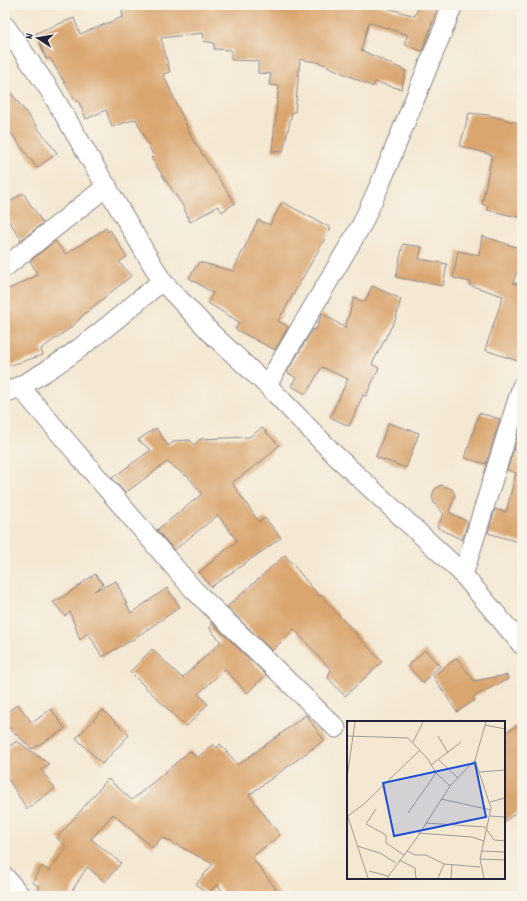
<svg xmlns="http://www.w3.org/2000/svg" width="527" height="901" font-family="Dekko,sans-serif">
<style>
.building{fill:#daa66f}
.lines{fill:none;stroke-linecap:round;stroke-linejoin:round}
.street-casing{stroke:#8b8587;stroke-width:21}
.street{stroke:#fff;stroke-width:19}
.inset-road{fill:none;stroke:#a09996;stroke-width:1}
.view{fill:#1d4ed8;fill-opacity:0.15;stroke:#1d4ed8;stroke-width:2}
.inset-edge{fill:none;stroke:#22223b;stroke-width:2}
</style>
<rect width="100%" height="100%" fill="#f7f3e8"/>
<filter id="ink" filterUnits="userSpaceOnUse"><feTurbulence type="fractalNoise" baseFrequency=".025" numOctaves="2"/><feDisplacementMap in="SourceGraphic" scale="8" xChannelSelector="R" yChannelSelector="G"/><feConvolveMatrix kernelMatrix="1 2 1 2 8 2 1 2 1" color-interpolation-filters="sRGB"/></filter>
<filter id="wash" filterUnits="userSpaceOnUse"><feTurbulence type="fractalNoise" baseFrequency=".012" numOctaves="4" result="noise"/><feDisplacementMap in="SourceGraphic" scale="16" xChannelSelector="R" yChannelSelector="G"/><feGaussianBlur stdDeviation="0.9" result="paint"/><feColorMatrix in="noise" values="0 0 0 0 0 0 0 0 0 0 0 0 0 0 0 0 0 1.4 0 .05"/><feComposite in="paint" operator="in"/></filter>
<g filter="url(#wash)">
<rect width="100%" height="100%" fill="#f4e8d3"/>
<g id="blocks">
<g class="building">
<polygon points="153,5 377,5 415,16 419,5 437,10 422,51 404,44 408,35 369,22 361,50 406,71 401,89 375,82 373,87 321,63 300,59 295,112 292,112 283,152 272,151 279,86 269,85 271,74 258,73 258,61 231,60 231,50 214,49 214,43 204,41 203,33 161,38 170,72 163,74 193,140 235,203 222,212 218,206 190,222 183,206 151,158 154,157 136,119 112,127 106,110 86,119 78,100 76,102 50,58 46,59 36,33 74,18 80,34 123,17 122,10"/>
<polygon points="5,85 57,153 37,168 5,125"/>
<polygon points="469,113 488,115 522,124 522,218 487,210 488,206 482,204 492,155 460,146"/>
<polygon points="23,193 43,223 20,241 21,239 5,215 5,205"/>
<polygon points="282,202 331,228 278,321 288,327 275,350 235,329 239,322 208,303 213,293 189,278 199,262 233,271 258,220 270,225"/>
<polygon points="106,228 108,232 110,230 127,257 119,262 131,276 84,314 73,326 41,349 43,355 5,367 5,291 38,275 30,261 55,241 66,254"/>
<polygon points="482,236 522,249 522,257 513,283 522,285 522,353 518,361 485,350 503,296 469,285 470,282 453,278 458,251 479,255"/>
<polygon points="403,244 422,247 419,259 447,264 443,286 396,277"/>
<polygon points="372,286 401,299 396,318 372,364 379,368 366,396 363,395 349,426 330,417 348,379 322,367 306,394 291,386 296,378 287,372 313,329 316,330 322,313 345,328 354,298 365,302"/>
<polygon points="479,413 500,419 486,464 465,458"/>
<polygon points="388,423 419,433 406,468 376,457"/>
<polygon points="521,425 522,425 522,543 488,533 495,509 506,512 516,473 507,470"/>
<polygon points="156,428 168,446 175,441 190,440 194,445 200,439 249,437 262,428 279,445 267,457 232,483 259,522 265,518 281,538 211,587 199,572 237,541 218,515 174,550 157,530 202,494 187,475 186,476 167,462 125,493 112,478 151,450 138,440"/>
<polygon points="441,485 452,489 455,495 449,512 468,522 462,540 437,527 444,514 434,503 432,496 435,489"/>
<polygon points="285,555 319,596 320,595 382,662 345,696 328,678 331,670 294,629 272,651 227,607"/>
<polygon points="95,574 103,584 94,591 116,581 131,613 167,588 180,607 132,640 102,657 88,632 80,640 70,612 65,616 53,602 63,597"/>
<polygon points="211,622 266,675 247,693 225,669 198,694 208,704 186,727 130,672 152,649 182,678 221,642 210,629"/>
<polygon points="425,650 440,666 423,683 408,666"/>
<polygon points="457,658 474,681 507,675 508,679 473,697 475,700 457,712 433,676"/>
<polygon points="18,704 32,723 51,709 65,729 32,749 5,724 5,714"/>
<polygon points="103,710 129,735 102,764 76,738"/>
<polygon points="306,715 324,740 249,795 280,835 252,857 281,896 226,896 217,884 208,895 196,884 213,864 162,837 153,848 113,814 91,839 121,863 105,882 87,867 69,896 34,896 40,887 32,882 42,866 50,871 66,846 57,838 108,779 132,800 190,751 197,758 213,744 217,748 220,744 238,765"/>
<polygon points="522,722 522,808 504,822 504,734"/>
<polygon points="17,741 49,764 41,770 55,788 27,809 5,774 5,749"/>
</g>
</g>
</g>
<g filter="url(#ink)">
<use href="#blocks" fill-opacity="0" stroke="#8b8587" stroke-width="1"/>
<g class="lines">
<g class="street-casing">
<g id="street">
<polyline points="5,26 49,89 162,281 213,335 267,385 336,456 460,571 522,645"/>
<polyline points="5,267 107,186"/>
<polyline points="267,385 362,224 381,182 453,5"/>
<polyline points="20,387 193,589 336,728"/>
<path d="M5 393C61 369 115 320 162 281"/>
<polyline points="463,575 522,386"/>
<polyline points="5,877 21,896"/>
</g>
</g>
<use href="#street" class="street"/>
</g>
</g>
<g transform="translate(347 721)">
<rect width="158" height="158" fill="#f4e8d3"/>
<path class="inset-road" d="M138 4 158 8M0 15 61 17 81 38 89 52 103 65M91 15 101 32M66 21 76 1M92 39 111 57M128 39 144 87 133 138 137 157M84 44 114 21M132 51 158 49M0 57 8 1M94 78 144 89M143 81 158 77M29 88 19 103 39 114V122L57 134M61 92 89 52M0 93 21 157M1 95 17 83 73 29M143 95 158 96M79 102 138 106 147 119 158 120M71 112 125 116 137 120M10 125 33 132 49 142M60 130 68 134H79L97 143M135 130 158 131M133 138 158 139M52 139 68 147 69 157M22 150 41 155M40 157 69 118 103 65 128 39 139 1M91 157 97 143 133 146M104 157 105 143"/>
<path class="view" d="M128 42 139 96 47 115 36 62Z"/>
<rect width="158" height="158" class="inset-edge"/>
</g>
<rect width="527" height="901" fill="none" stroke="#f7f3e8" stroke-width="20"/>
<g transform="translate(38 38) rotate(282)" stroke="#f7f3e8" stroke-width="3" paint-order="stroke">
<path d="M0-3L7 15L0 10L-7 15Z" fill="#22223b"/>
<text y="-6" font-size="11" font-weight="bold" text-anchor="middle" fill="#22223b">N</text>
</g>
</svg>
